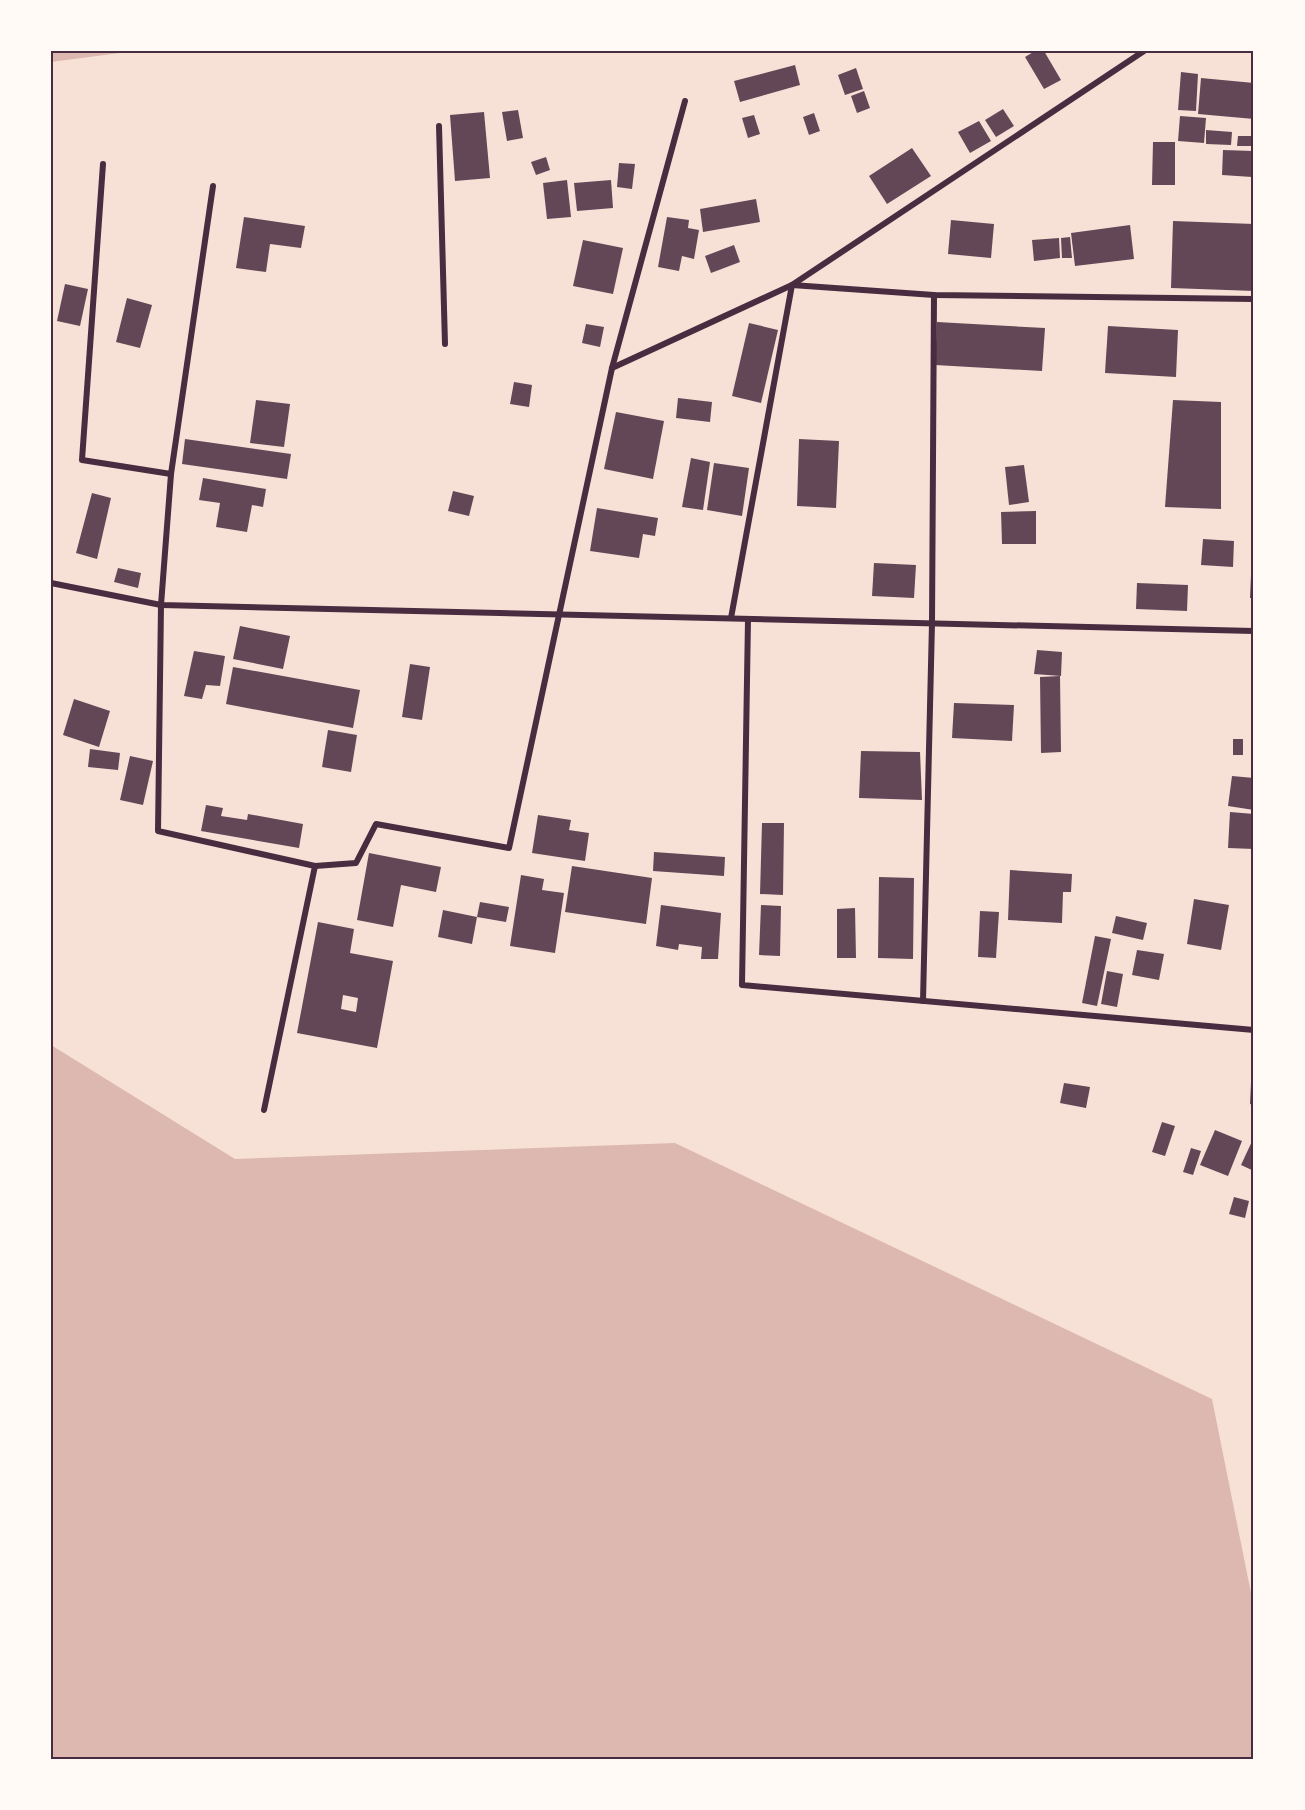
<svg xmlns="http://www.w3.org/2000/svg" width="1305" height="1810" font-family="'Varela Round',sans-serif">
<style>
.water{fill:#dcb8b0}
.building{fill:#644757;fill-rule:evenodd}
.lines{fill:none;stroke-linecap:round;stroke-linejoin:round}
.minor{stroke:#4a2c40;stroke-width:6}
.neatline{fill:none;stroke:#4a2c40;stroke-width:2}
</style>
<rect width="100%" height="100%" fill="#f7e1d7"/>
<g class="water">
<polygon points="51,51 135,51 51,62"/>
<polygon points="51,1045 235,1159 675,1143 1212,1399 1254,1608 1254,1759 51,1759"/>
</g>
<g class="building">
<polygon points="1035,51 1044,51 1061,80 1044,89 1025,57"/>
<polygon points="795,65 800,85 740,102 734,81"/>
<polygon points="856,68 863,89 845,95 838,75"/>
<polygon points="1181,72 1198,74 1196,111 1178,110"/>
<polygon points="1201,78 1254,83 1254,119 1198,114"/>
<polygon points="864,91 870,108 857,113 851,96"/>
<polygon points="1003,109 1014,126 996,137 985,120"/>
<polygon points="518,110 523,138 507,141 502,112"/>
<polygon points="484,112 490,178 455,181 450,115"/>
<polygon points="814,113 820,131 809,135 803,117"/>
<polygon points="754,115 760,134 748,138 742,118"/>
<polygon points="1180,116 1206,118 1204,143 1178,141"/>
<polygon points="979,121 991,141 970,153 958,132"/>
<polygon points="1206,130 1232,132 1231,145 1206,144"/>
<polygon points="1238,136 1252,136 1251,146 1237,146"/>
<polygon points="1153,142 1175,142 1175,185 1152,185"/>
<polygon points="912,148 931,176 887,204 869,176"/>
<polygon points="1223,150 1253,151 1252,177 1222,175"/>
<polygon points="546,157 550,170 536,175 531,162"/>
<polygon points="619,163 635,164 632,189 617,187"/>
<polygon points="567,180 571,217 547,219 543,183"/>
<polygon points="611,180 613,208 577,211 574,183"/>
<polygon points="756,199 760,222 703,232 700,209"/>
<polygon points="244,217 305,226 301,248 270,244 266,272 236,268"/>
<polygon points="667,217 689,220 688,228 699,230 694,259 682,256 679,271 658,267"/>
<polygon points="951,220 994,224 991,258 948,254"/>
<polygon points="1173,221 1254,224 1254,291 1171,288"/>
<polygon points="1130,225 1134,259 1075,266 1071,233"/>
<polygon points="1070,237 1072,258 1062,258 1061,238"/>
<polygon points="1059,238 1060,258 1034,261 1032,240"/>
<polygon points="583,240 623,248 613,294 573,286"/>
<polygon points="734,245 740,262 711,273 705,256"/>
<polygon points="65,284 88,289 80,326 57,321"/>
<polygon points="127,298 152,305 140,348 116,342"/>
<polygon points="937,322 1045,328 1042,371 935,365"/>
<polygon points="749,323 778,330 761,403 732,396"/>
<polygon points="586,324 604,327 600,347 582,343"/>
<polygon points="1108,326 1178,330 1176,377 1105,373"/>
<polygon points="514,382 532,385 529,407 510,404"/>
<polygon points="678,398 712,402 710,422 676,418"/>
<polygon points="256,400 290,404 284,447 250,443"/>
<polygon points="1173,400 1221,402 1221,509 1165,507"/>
<polygon points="616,412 664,421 653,479 604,469"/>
<polygon points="185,439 291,454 287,479 182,464"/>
<polygon points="799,439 839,441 836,508 797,506"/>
<polygon points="691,458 710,462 703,510 682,507"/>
<polygon points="714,463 749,468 742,516 707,510"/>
<polygon points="1024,465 1029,502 1009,505 1005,467"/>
<polygon points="203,478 266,489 263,507 252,505 247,532 216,527 220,503 199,500"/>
<polygon points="453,491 474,496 469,516 448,511"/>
<polygon points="92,493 111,498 97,559 76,553"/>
<polygon points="597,508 658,518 655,536 643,534 639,558 590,551"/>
<polygon points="1036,511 1036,544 1002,544 1001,512"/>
<polygon points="1203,539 1234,541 1233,567 1201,565"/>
<polygon points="1252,553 1254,553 1254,598 1250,598"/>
<polygon points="874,563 916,565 914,598 872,596"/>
<polygon points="118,568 141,573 138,588 114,582"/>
<polygon points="1137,583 1188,585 1187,611 1136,609"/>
<polygon points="240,626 290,636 283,669 233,659"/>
<polygon points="1037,650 1062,652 1061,676 1034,674"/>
<polygon points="194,651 225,656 220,686 206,685 202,699 184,696"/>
<polygon points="410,664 430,667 422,720 402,717"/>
<polygon points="233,667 360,690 353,728 226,704"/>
<polygon points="1060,676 1061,752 1041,753 1040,677"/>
<polygon points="74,699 110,711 99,747 63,735"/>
<polygon points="954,703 1014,705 1012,741 952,738"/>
<polygon points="328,730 357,735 351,772 322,767"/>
<rect x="1233" y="739" width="10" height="16"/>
<polygon points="90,749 120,753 118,770 88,767"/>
<polygon points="861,751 920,752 922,800 859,798"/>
<polygon points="130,756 153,761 143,805 120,800"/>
<polygon points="1232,776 1254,778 1254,810 1228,806"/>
<polygon points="206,805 223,808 221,816 247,820 248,814 303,824 299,848 201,831"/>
<polygon points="1230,812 1254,814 1254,849 1228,848"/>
<polygon points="538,815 571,820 569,830 589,833 585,861 532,853"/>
<polygon points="762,823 784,823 783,895 760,894"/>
<polygon points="654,852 725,857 724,876 653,871"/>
<polygon points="369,853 441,867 436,892 401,885 393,927 357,920"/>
<polygon points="572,866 652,878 646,924 565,912"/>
<polygon points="1010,870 1072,874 1071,892 1063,892 1062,923 1008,920"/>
<polygon points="521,875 544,879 542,890 564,893 555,953 510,946"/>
<polygon points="879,877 914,878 913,959 878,958"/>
<polygon points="1194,899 1229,905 1221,950 1187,944"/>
<polygon points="480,902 509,907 506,922 477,917 472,944 438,937 443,910 477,917"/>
<polygon points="661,905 721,913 718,959 701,959 702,947 679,944 678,950 656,946"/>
<polygon points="761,905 781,906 780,956 759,955"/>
<polygon points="855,908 856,958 837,958 837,909"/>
<polygon points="980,911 999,912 996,958 978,957"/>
<polygon points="1116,916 1147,923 1143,940 1112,933"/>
<path d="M318 922 354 929 350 953 393 961 377 1048 297 1033ZM343 995 358 998 356 1012 341 1009Z"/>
<polygon points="1095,936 1111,939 1097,1006 1082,1003"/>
<polygon points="1137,950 1164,954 1159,980 1132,975"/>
<polygon points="1107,971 1123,974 1117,1007 1101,1004"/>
<polygon points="1252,1062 1254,1062 1254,1105 1250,1104"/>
<polygon points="1064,1083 1090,1087 1086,1108 1060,1103"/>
<polygon points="1162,1122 1175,1126 1165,1156 1152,1152"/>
<polygon points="1215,1130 1242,1141 1228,1176 1200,1165"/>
<polygon points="1254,1137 1254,1171 1241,1165"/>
<polygon points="1191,1148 1201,1151 1193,1175 1183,1172"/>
<polygon points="1234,1197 1249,1201 1245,1218 1229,1214"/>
</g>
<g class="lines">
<g class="minor">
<polyline points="439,126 445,344"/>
<polyline points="103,164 82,460 171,474"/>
<polyline points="213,186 171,474 161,605 158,831 315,866 264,1110"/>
<polyline points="612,368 792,285 1144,51"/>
<polyline points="51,583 161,605 1254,631"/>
<polyline points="731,618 792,285 934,295 1254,299"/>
<polyline points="748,619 742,985 1254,1030"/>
<polyline points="315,866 356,863 376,824 509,848 612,368 685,101"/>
<polyline points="923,1001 932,623 934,295"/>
</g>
</g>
<rect width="1305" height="1810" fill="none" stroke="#fffaf5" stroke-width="105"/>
<rect x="52" y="52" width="1200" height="1706" class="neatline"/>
</svg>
